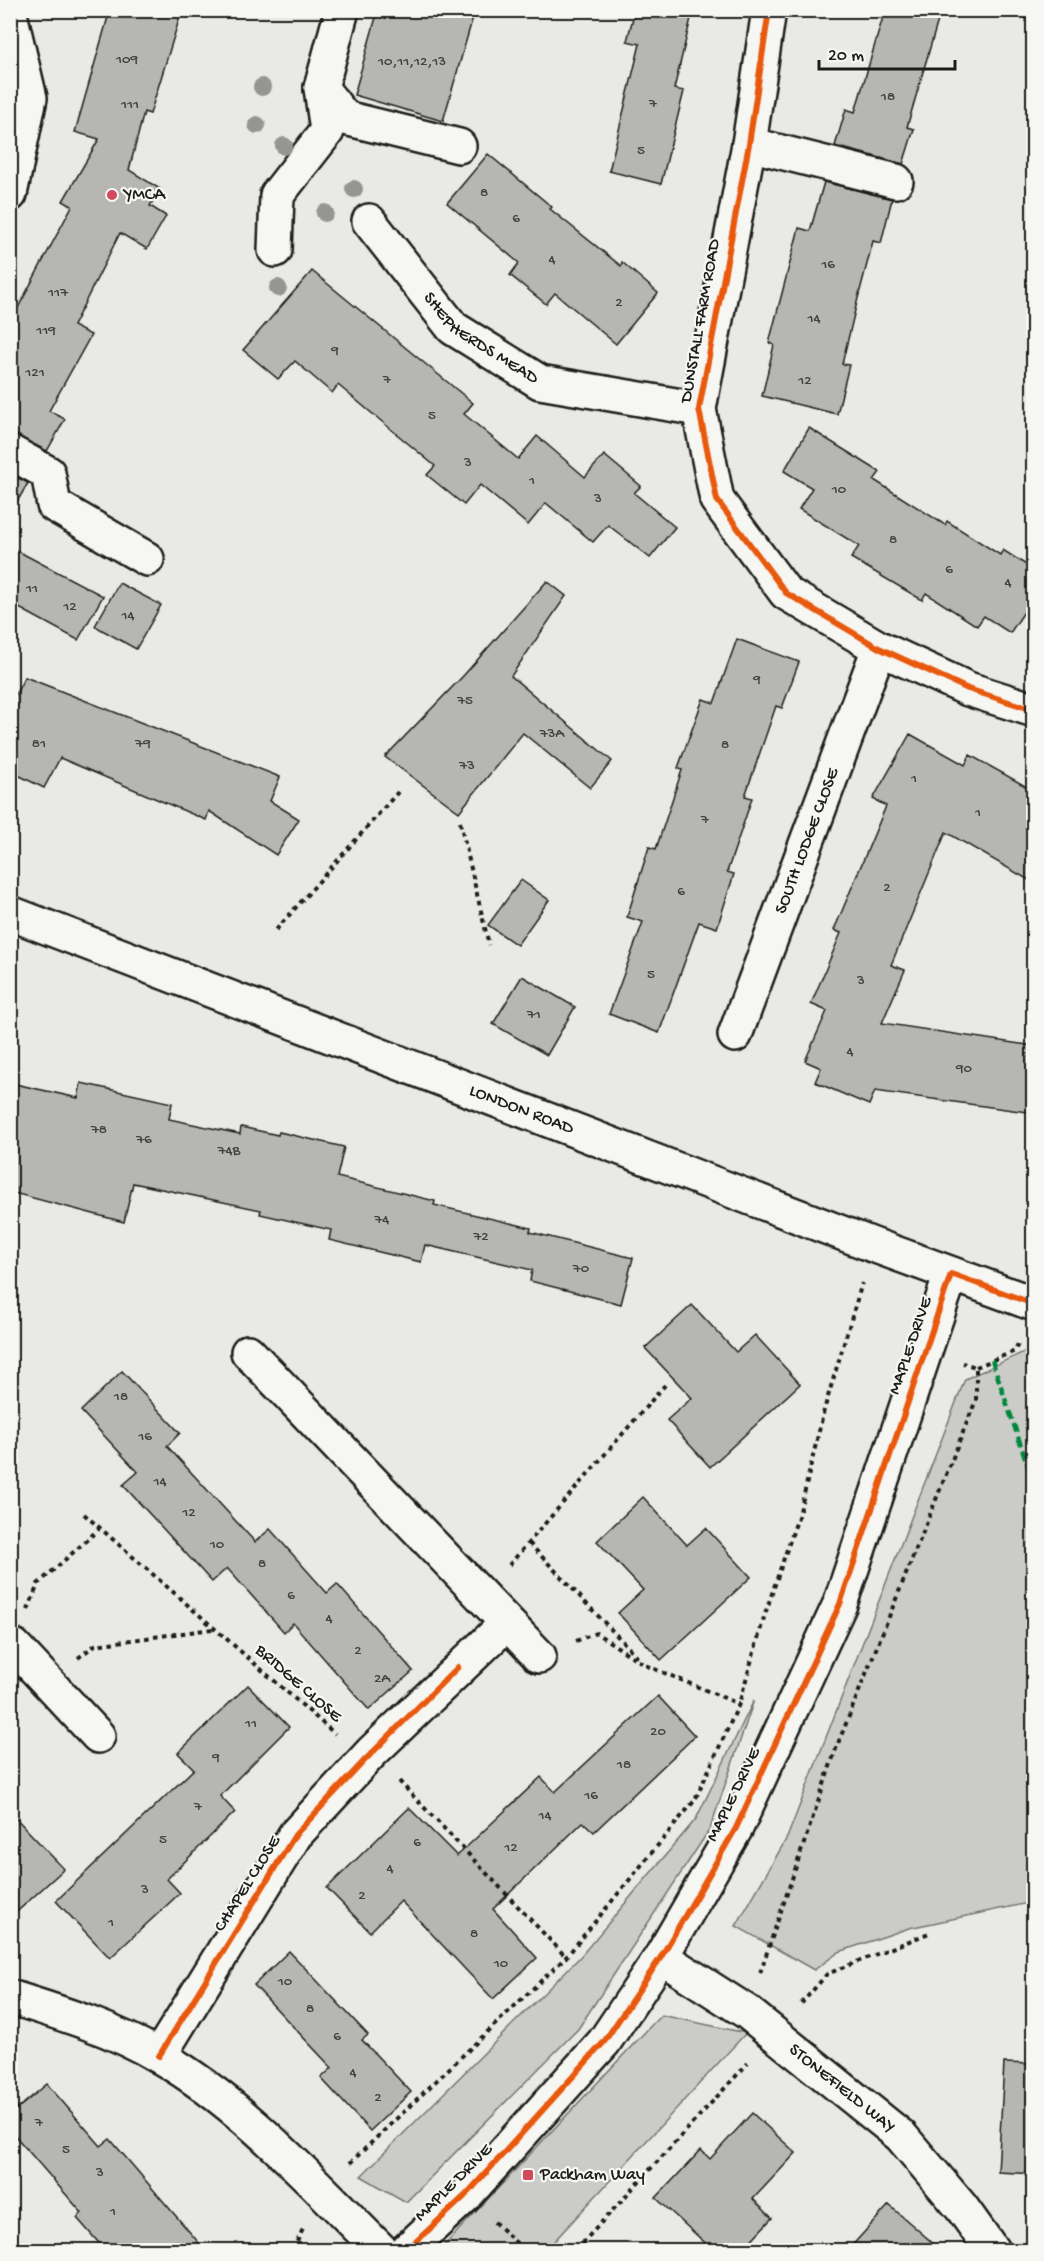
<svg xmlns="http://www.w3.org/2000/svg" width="1044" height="2261" font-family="'Gochi Hand',sans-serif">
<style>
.green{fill:#cbcbc7;stroke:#747472;stroke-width:1.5}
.building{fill:#b6b6b3;stroke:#1c1c1c;stroke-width:1.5}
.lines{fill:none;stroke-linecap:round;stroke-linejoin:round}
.minor-casing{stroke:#1c1c1c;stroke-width:38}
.major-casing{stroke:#1c1c1c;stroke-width:38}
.path{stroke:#1c1c1c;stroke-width:4;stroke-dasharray:4.5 4.5;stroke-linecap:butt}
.minor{stroke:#f6f6f2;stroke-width:33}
.major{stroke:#f6f6f2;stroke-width:33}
.quiet{stroke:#00873e;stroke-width:4.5;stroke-dasharray:9 4.5;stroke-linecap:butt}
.cycleway-casing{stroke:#f6f6f2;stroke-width:10}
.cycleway{stroke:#e8590c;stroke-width:6}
.tree{fill:#959592}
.poi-dot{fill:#d1495b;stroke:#f6f6f2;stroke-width:2}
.labels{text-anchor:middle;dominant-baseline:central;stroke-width:4.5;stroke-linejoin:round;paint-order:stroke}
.number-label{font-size:15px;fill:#424242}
.poi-label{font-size:18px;fill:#1c1c1c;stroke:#f6f6f2;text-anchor:start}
.street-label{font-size:18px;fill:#1c1c1c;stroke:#f6f6f2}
</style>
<rect width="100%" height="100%" fill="#e9e9e5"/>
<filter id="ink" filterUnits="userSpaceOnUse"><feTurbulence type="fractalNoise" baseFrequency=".0167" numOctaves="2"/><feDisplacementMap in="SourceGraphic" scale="12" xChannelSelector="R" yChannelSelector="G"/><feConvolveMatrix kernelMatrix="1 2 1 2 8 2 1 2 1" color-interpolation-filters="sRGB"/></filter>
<g filter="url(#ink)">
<g class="green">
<polygon points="1026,1351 1034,1353 1033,1902 909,1928 839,1952 814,1970 736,1926 787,1838 965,1379"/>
<polygon points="754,1700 710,1829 578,2029 406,2202 361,2176 580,1957 696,1819"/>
<polygon points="661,2015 746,2033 546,2250 440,2250"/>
</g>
<g class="building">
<polygon points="110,10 182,10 150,114 144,112 129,170 160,189 150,206 166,216 147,249 120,233 73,326 91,335 49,411 65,419 47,451 10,433 10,323 72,206 63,201 99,139 75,132"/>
<polygon points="378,10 475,10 443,121 354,95"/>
<polygon points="635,10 693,10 674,89 684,91 661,184 609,171 640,44 627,41"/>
<polygon points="885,10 941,10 907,127 914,129 903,164 835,146 846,109 855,112"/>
<polygon points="488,154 552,207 550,209 621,266 622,262 658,293 616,344 555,293 546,304 510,275 519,263 447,203"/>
<polygon points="824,182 892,199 881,243 873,241 857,302 842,364 849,365 837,414 762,396 774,345 769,343 799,228 810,231"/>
<polygon points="312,271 473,403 464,414 518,459 537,436 585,477 604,455 641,486 634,493 675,527 650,558 608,525 593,542 546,503 528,525 480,485 464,505 427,475 435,466 338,385 332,393 295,361 278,379 243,350"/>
<polygon points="809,428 880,472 874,480 945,525 947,521 1000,555 1003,550 1034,570 1034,597 1010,633 984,616 977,626 926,593 922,600 851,558 859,546 799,509 812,488 784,471"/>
<polygon points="10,474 28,483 10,514"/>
<polygon points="10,547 103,596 78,640 10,603"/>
<polygon points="547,581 566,596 511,676 612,761 590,788 523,733 459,812 385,757 464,675"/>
<polygon points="119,583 161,605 136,649 95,626"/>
<polygon points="737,639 799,662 782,708 776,706 745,796 752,798 727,872 734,874 717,928 699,922 659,1033 609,1014 643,922 627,917 649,847 656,849 682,770 678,768 703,699 714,703"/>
<polygon points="25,677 280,777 270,801 299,819 276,855 209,811 206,820 60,758 44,788 10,771 10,704"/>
<polygon points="910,734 965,765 970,755 1034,791 1034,883 946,832 891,965 905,970 882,1023 1034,1046 1034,1113 875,1091 869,1105 815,1082 821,1068 805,1061 827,1011 811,1004 841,933 834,930 886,806 873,799"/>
<polygon points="521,880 549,900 517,945 488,925"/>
<polygon points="522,976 575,1007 547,1055 493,1024"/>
<polygon points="81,1083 172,1103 169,1119 240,1134 241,1127 278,1135 279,1132 344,1147 337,1177 435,1201 434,1205 531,1228 530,1232 633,1258 621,1304 530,1281 532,1270 425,1245 421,1262 329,1240 331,1230 260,1214 261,1210 133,1183 124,1222 10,1192 10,1105 15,1084 78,1098"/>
<polygon points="692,1305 736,1352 755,1335 800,1384 710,1467 667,1420 692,1398 645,1348"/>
<polygon points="122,1371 180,1433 167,1446 255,1542 270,1529 327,1593 337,1584 413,1671 369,1710 293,1623 284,1632 227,1568 212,1582 123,1485 138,1472 81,1411"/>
<polygon points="643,1497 687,1545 706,1528 751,1577 661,1660 618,1613 643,1590 597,1541"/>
<polygon points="248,1685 289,1727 220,1796 235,1812 167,1879 180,1893 110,1958 56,1901 194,1769 178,1753"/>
<polygon points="658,1696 695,1736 594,1832 583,1822 493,1909 537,1958 493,1999 401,1901 370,1932 327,1888 409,1808 457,1856 541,1777 555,1792"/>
<polygon points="10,1812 64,1869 10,1918"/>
<polygon points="289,1951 368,2035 362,2040 411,2092 370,2131 321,2078 332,2068 254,1985"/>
<polygon points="1004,2063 1034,2064 1034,2174 998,2172"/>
<polygon points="47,2084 101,2146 110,2139 205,2250 105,2250 77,2218 82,2213 10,2130 10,2115"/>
<polygon points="752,2113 796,2153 753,2199 772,2218 742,2250 713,2250 656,2198 701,2150 710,2159"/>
<polygon points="889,2205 941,2250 848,2250"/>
</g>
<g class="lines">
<g class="minor-casing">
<g id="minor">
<polyline points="769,10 749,144 699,409 717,500 786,593 879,648 968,689 1034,710"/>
<polyline points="10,14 30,98 10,194"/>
<polyline points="321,88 342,10"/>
<polyline points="749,144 896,181"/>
<path id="s1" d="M369 221 453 328 540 382 699 409"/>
<polyline points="275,250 277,195 327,131 321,88 345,118 459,146"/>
<polyline points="10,452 48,473 54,505 147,559"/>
<path id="s2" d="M735 1035 879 648"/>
<polyline points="248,1352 539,1656"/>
<polyline points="10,1648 14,1646 98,1736"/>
<path id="s3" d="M661 1957 747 2012 901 2136 962 2208 992 2250"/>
<path d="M10 1997C61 2013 113 2029 159 2056 244 2105 312 2182 381 2250"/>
<polyline points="159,2056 295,1835 372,1752 506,1624"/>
<polyline points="407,2250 466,2195 604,2042 661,1957 736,1828 840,1604 951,1274"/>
</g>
</g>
<g class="major-casing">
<g id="major">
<path id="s4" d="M10 913 873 1245 1034 1304"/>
</g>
</g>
<g class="path">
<polyline points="460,822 489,945"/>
<polyline points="276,930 398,792"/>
<polyline points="976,1367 1015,1351 1019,1341"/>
<polyline points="84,1514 335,1734"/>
<polyline points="529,1543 640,1660"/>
<polyline points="509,1565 665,1385"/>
<polyline points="28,1610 38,1584 99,1529"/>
<polyline points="576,1641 596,1633 645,1665 739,1704"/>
<polyline points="78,1658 95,1645 212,1629"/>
<polyline points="399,1781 566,1957"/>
<polyline points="760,1973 837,1746 976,1400 976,1367 963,1363"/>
<polyline points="801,2004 827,1974 929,1933"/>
<polyline points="350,2163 566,1957 695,1800 739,1704 765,1614 800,1511 824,1410 862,1283"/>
<polyline points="494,2222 524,2250"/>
<polyline points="293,2250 303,2229"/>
<polyline points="576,2250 748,2063"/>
</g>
<use href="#minor" class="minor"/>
<use href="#major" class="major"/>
<polyline class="quiet" points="992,1360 1034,1484"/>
<g class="cycleway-casing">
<g id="cycleway">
<polyline points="769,10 749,144 699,409 717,500 786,593 879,648 968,689 1034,710"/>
<polyline points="159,2056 295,1835 365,1760 458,1667"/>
<polyline points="407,2250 466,2195 604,2042 661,1957 736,1828 840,1604 951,1274 1034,1304"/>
</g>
</g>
<use href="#cycleway" class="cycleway"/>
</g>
<g class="tree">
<circle cx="262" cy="87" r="9"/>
<circle cx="257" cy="125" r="9"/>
<circle cx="284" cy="146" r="9"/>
<circle cx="354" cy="189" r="9"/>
<circle cx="325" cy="213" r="9"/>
<circle cx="278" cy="288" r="9"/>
</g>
</g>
<g class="poi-dot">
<circle cx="112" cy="195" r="6"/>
<rect x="522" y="2169" width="12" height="12" rx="3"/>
</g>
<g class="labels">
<g class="number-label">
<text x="127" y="60">109</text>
<text x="412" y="62">10,11,12,13</text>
<text x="888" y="97">18</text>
<text x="653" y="104">7</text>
<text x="130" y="105">111</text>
<text x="641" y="151">5</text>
<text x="484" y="193">8</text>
<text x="516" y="219">6</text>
<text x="552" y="260">4</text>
<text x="828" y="265">16</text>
<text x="58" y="293">117</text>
<text x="619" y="303">2</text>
<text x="814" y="319">14</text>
<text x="46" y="331">119</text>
<text x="335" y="351">9</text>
<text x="35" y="373">121</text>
<text x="387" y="380">7</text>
<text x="805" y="381">12</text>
<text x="432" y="416">5</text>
<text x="468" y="463">3</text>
<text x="532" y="481">1</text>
<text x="839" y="490">10</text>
<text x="598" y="499">3</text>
<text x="893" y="540">8</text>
<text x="949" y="570">6</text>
<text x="1008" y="583">4</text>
<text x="32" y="589">11</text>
<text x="70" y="607">12</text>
<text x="128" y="616">14</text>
<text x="757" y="680">9</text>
<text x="465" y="701">75</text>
<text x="552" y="734">73A</text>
<text x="39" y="744">81</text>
<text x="143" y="744">79</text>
<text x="725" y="745">8</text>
<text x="467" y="766">73</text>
<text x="914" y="779">1</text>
<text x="978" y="813">1</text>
<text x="705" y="820">7</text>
<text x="887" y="888">2</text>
<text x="681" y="892">6</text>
<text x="651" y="975">5</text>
<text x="861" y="981">3</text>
<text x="534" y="1015">71</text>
<text x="850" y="1052">4</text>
<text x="964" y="1069">90</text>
<text x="99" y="1130">78</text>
<text x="144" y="1140">76</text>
<text x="229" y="1151">74B</text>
<text x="382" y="1220">74</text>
<text x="481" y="1237">72</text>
<text x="581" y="1269">70</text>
<text x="121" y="1397">18</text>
<text x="145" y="1437">16</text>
<text x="160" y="1482">14</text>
<text x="189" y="1513">12</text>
<text x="217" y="1545">10</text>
<text x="262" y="1564">8</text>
<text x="291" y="1596">6</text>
<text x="329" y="1619">4</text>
<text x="358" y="1651">2</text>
<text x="382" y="1679">2A</text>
<text x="251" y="1724">11</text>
<text x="658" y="1732">20</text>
<text x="216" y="1758">9</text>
<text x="624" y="1765">18</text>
<text x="591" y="1796">16</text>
<text x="198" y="1807">7</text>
<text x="545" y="1816">14</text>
<text x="163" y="1840">5</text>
<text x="417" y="1843">6</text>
<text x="511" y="1848">12</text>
<text x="390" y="1869">4</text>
<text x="145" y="1890">3</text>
<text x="362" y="1896">2</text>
<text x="111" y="1923">1</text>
<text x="474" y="1934">8</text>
<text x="501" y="1964">10</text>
<text x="285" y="1982">10</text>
<text x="310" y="2009">8</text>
<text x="337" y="2037">6</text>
<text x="353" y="2073">4</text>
<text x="378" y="2098">2</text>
<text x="39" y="2123">7</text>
<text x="66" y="2150">5</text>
<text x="100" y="2173">3</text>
<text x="113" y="2212">1</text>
</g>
<g class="poi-label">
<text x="124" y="195">YMCA</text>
<text x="540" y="2175">Packham Way</text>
</g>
<g class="street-label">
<text transform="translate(701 321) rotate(-80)">DUNSTALL FARM ROAD</text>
<text stroke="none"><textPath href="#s1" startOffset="164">SHEPHERDS MEAD</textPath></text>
<text stroke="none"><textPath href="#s2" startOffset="207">SOUTH LODGE CLOSE</textPath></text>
<text stroke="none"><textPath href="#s4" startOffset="548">LONDON ROAD</textPath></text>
<text transform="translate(911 1346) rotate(-71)">MAPLE DRIVE</text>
<text transform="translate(298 1684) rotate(41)">BRIDGE CLOSE</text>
<text transform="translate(734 1795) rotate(-64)">MAPLE DRIVE</text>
<text transform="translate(248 1884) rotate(-58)">CHAPEL CLOSE</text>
<text stroke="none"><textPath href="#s3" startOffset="224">STONEFIELD WAY</textPath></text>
<text transform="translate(454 2183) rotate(-45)">MAPLE DRIVE</text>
</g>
</g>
<rect width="1044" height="2261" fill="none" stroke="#f6f6f2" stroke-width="36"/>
<rect x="18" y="18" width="1008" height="2225" fill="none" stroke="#1c1c1c" stroke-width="2" filter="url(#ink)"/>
<path d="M819 60v9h136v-9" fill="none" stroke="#1c1c1c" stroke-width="3"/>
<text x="828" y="60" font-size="18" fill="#1c1c1c" stroke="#f6f6f2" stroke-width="4.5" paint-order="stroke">20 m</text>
</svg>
